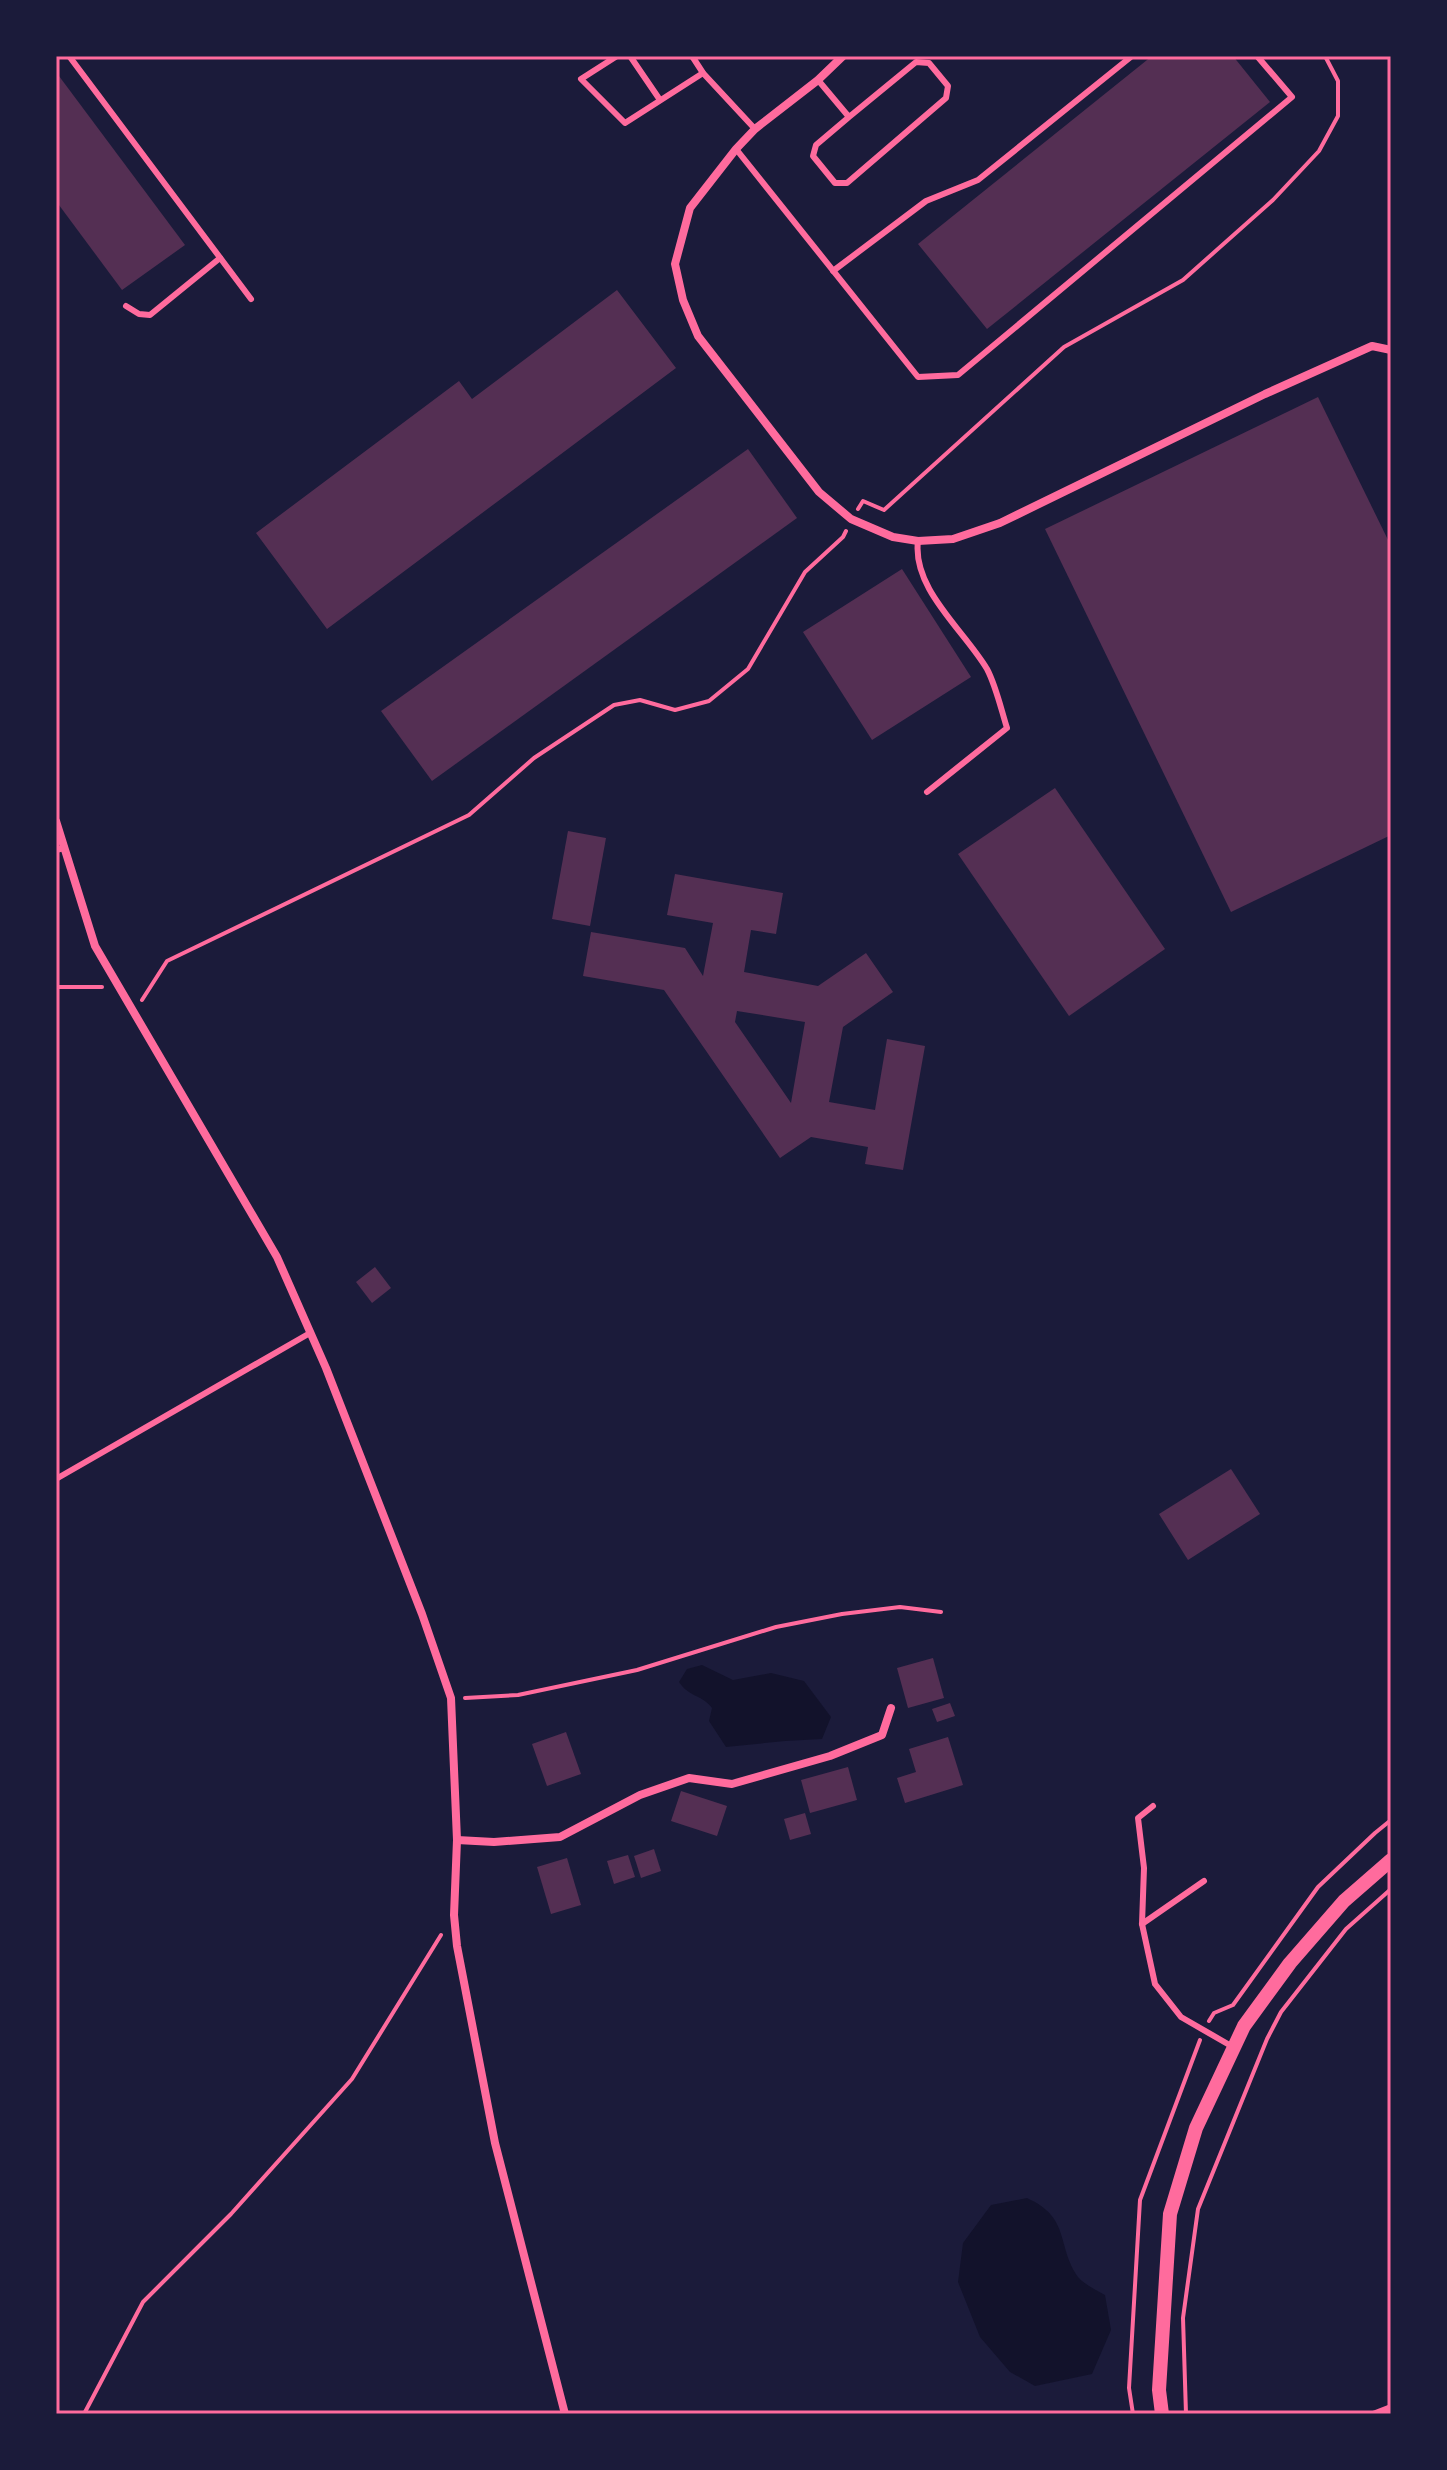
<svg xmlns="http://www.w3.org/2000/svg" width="1447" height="2470" font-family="'Nunito Sans',sans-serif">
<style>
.water{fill:#12122b}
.building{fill:#542f53;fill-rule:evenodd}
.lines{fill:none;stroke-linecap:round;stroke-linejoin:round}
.path{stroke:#ff6b9d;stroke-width:4}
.service{stroke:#ff6b9d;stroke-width:6}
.minor{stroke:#ff6b9d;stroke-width:8}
.tertiary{stroke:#ff6b9d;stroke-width:14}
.neatline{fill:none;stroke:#ff6b9d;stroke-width:3}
</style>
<rect width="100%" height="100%" fill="#1b1b3a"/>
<g class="water">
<path d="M702 1665 733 1680 771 1673 804 1681 831 1717 822 1739 785 1741 726 1747 709 1721 712 1708C701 1694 690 1698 679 1682L687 1669Z"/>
<path d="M1027 2198C1071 2218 1056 2245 1078 2277 1084 2284 1096 2290 1105 2295L1111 2330 1092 2374 1035 2386 1010 2372 980 2337 958 2282 963 2243 991 2205Z"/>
</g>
<g class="building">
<polygon points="1152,56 1233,56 1270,102 987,329 918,244"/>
<polygon points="56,72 185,245 122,290 56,201"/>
<polygon points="617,290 676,368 327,629 256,533 459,381 472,399"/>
<polygon points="1318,397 1391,546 1391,835 1231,912 1045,529"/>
<polygon points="748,449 797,518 432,781 381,711"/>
<polygon points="902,569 971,677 872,740 803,632"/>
<polygon points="1055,788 1165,949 1069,1016 958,854"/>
<polygon points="568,831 606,838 590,926 552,919"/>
<path d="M675 874 783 893 776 934 751 930 744 972 818 986 866 953 893 992 843 1027 829 1102 875 1110 887 1039 925 1046 903 1170 865 1164 868 1147 811 1137 780 1158 664 990 583 976 591 932 685 948 703 976 713 923 667 915ZM737 1011 805 1022 791 1103 735 1022Z"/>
<polygon points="375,1267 391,1288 372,1303 356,1282"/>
<polygon points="1231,1469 1260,1514 1188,1560 1159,1514"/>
<polygon points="933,1658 944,1698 908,1708 897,1668"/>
<polygon points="950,1703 955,1716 937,1722 932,1709"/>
<polygon points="566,1732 581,1774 547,1786 532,1744"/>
<polygon points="948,1737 963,1785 905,1803 897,1778 916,1772 909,1749"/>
<polygon points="848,1767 857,1800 810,1813 801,1780"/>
<polygon points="681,1791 727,1806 717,1836 671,1821"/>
<polygon points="805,1813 811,1834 790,1840 784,1819"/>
<polygon points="654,1849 661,1871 641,1878 634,1856"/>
<polygon points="628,1855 635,1877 614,1884 607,1861"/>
<polygon points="567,1858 581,1905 551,1914 537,1867"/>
</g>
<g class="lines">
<g class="path">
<polyline points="858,509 863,501 884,510 1064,347 1183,280 1273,200 1319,151 1338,116 1338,81 1325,56"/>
<polyline points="56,987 102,987"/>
<polyline points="142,1000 167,961 469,815 534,758 614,705 640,700 675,710 709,701 748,669 805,572 843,537 846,531"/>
<polyline points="465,1698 518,1695 637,1670 776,1627 842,1614 900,1607 941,1612"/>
<polyline points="1209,2021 1214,2013 1233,2005 1318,1887 1375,1833 1391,1820"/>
<polyline points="84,2414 143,2302 231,2214 352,2079 441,1935"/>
<polyline points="1133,2414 1129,2388 1140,2200 1200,2040"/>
<polyline points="1186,2414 1183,2318 1198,2209 1267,2039 1281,2012 1346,1929 1391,1889"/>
</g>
<g class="service">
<polyline points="69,56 251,299"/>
<polyline points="617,56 581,79 625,123 703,73"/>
<polyline points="630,56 660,100"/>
<polyline points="692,56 703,73 755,129"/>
<polyline points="818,80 849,117 816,145 813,156 835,183 847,183 946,98 948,86 929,63 916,62 849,117"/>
<polyline points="736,149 918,377 958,375 1292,97 1257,56"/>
<polyline points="833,271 926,201 978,180 1132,56"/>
<polyline points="126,306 139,314 150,315 220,258"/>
<path d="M918 541C912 589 964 630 987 669 996 686 1001 709 1007 728L927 792"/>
<polyline points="56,850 64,848"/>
<polyline points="56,1479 310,1333"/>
<polyline points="1153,1806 1138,1818 1144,1868 1142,1924 1155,1984 1181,2017 1233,2047"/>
<polyline points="1142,1924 1204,1881"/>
<polyline points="1373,2414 1391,2407"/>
</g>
<g class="minor">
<polyline points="843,56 818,80 755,129 736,149 690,208 675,264 683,300 698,336 819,492 851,519 893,537 918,541 953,539 1000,523 1265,394 1372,346 1391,350"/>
<polyline points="56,821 95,946 277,1257 326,1368 422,1614 451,1698 457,1840 454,1915 457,1946 495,2143 565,2414"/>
<polyline points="457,1840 494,1842 560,1837 640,1795 689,1778 732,1784 830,1756 882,1735 891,1708"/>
</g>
<polyline class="tertiary" points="1162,2414 1159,2390 1170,2214 1196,2128 1244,2026 1290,1963 1344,1901 1391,1860"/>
</g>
<rect width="1447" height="2470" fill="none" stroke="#1b1b3a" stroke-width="116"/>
<rect x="58" y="58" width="1331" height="2354" class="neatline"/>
</svg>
